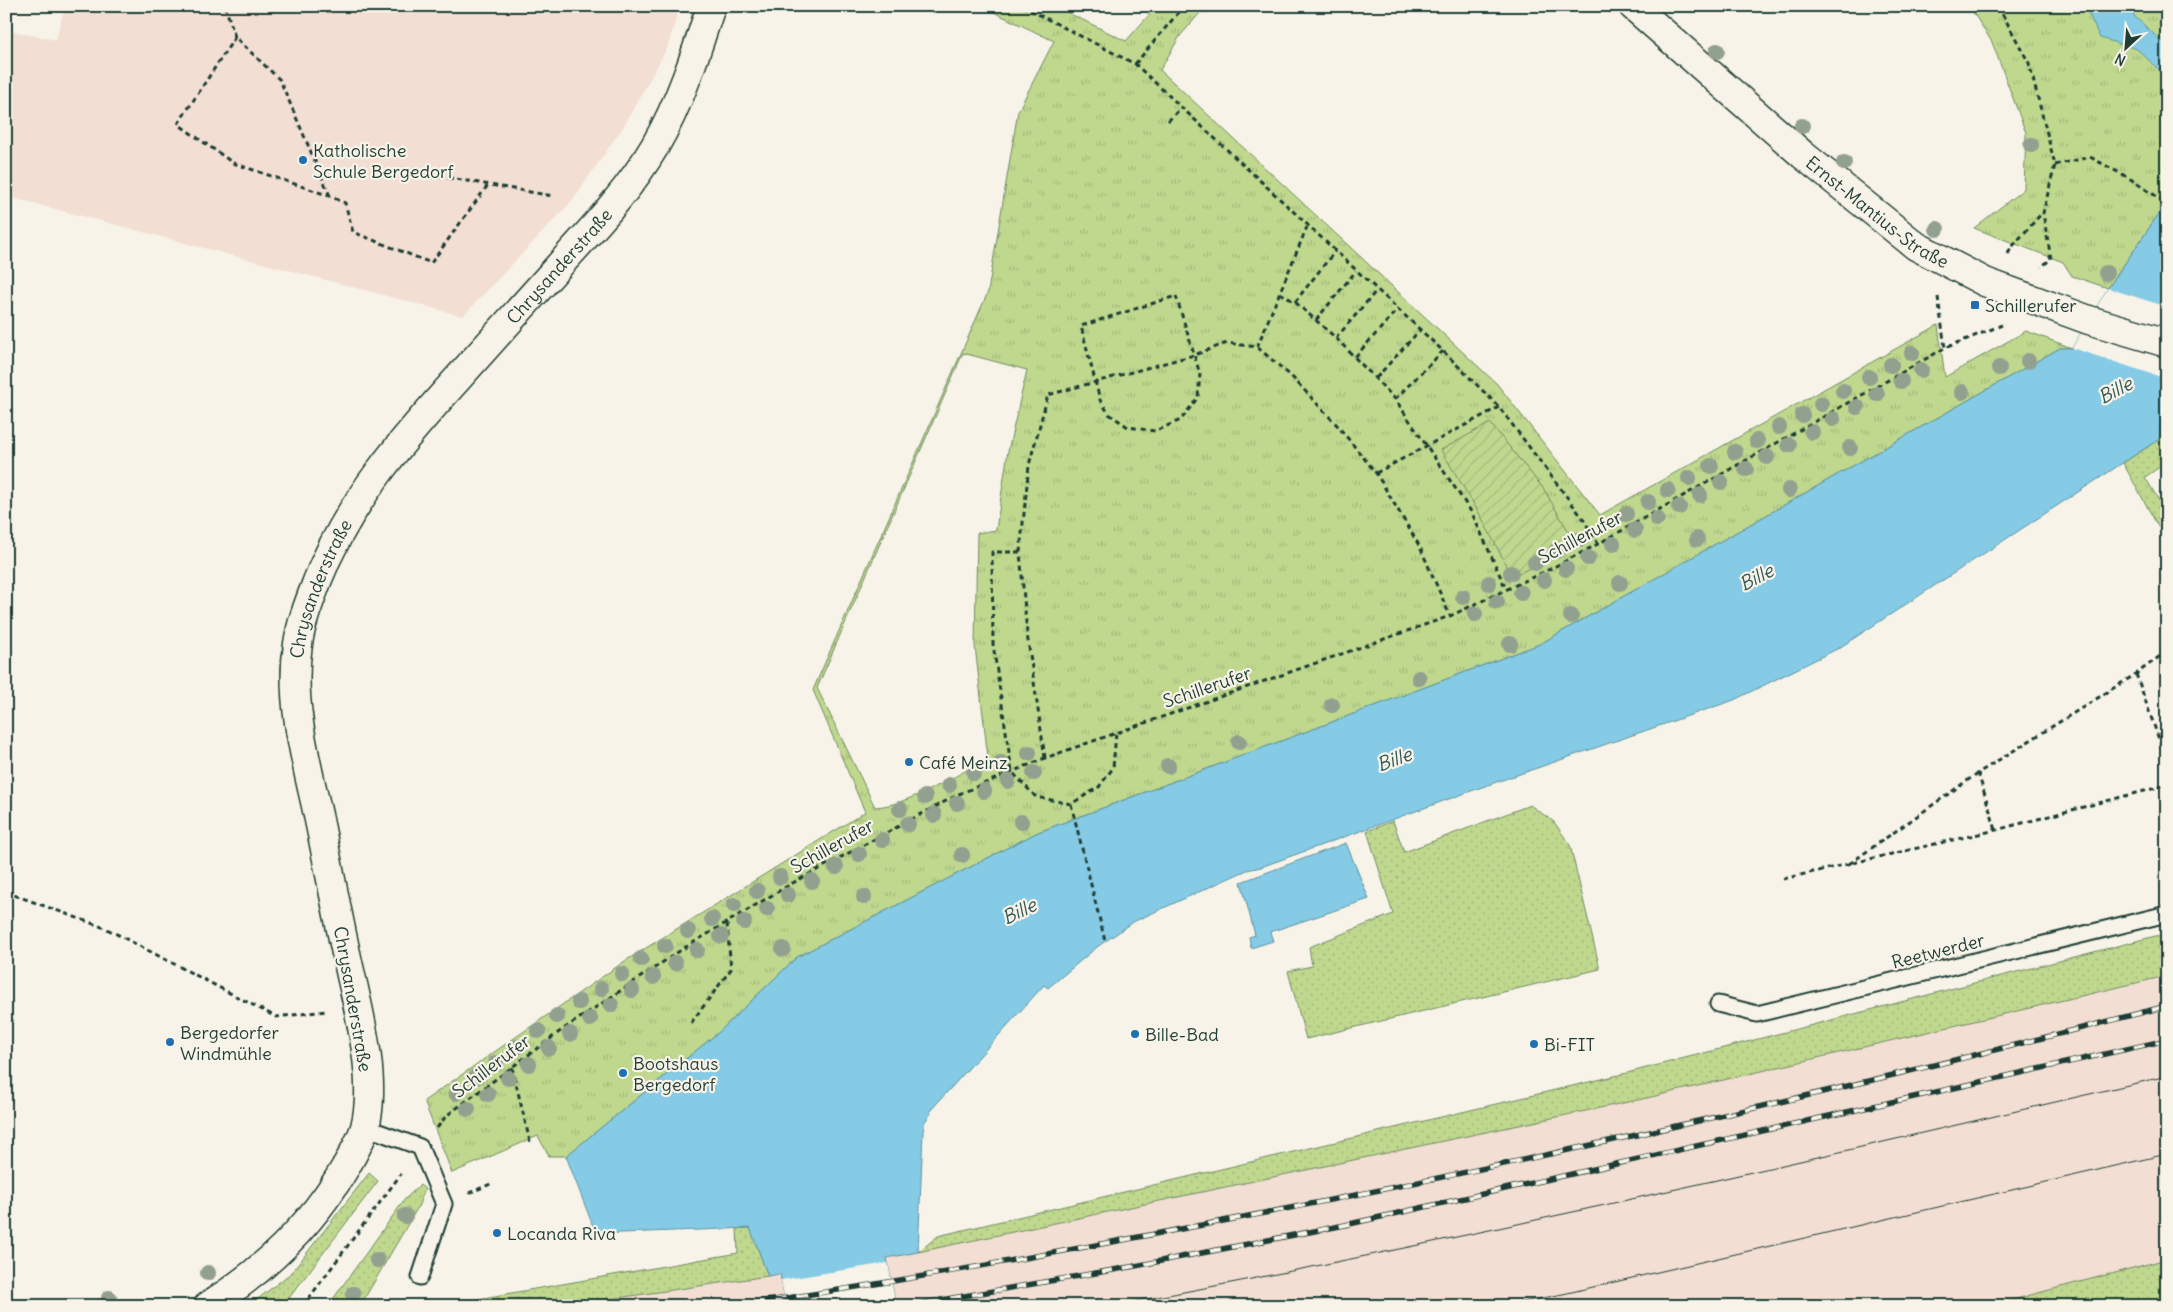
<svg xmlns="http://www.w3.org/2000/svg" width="2173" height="1312" font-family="Delius,sans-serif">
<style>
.built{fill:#f2ded2}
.grass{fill:url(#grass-dots);stroke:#6f8a61}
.park{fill:url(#park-tufts);stroke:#6f8a61;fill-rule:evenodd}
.garden{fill:url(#garden-furrows);stroke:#6f8a61}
.water{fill:#85cbe6;stroke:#5c929f}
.pier{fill:#f7f3e8}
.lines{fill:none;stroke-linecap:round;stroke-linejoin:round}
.service-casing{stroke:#1f3d34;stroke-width:19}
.minor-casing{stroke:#1f3d34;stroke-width:31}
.path{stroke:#1f3d34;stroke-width:3;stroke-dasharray:5 4;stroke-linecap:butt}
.service{stroke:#f7f3e8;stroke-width:15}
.minor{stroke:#f7f3e8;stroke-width:28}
.tram{stroke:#1f3d34;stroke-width:1}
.rail-casing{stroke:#1f3d34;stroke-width:5.5}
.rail{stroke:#f7f3e8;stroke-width:4;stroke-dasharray:11;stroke-linecap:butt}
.tree{fill:#92a08f}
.poi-dot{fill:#1f6fb2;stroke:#f7f3e8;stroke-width:2}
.labels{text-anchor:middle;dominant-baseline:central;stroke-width:4.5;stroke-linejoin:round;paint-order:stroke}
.poi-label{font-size:18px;fill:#1f3d34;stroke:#f7f3e8;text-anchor:start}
.street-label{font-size:18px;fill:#1f3d34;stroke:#f7f3e8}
.water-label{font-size:19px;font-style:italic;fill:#335958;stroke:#f7f3e8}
</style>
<defs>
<pattern id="grass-dots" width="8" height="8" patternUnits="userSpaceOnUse" patternTransform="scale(1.25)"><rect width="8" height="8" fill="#bfd88e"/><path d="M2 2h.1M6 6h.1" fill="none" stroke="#a4ba7b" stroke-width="1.8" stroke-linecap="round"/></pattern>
<pattern id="park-tufts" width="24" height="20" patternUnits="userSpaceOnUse" patternTransform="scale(1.25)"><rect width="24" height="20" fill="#bfd88e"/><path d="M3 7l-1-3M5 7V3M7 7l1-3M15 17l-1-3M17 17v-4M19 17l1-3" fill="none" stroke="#a4ba7b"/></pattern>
<pattern id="garden-furrows" width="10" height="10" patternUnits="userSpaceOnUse" patternTransform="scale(1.25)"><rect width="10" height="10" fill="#bfd88e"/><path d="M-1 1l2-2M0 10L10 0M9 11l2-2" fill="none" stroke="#a4ba7b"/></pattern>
</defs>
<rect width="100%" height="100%" fill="#f7f3e8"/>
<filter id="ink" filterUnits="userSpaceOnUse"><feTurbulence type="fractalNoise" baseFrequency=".02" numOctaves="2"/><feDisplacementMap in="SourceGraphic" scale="10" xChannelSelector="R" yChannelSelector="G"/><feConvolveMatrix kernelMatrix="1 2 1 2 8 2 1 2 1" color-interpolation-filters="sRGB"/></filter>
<g filter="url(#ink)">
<g class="built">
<polygon points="65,6 680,6 667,48 625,124 572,201 463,316 6,196 6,30 56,40"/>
<polygon points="2167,976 2167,1298 2140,1306 562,1306 918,1252 1647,1098"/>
</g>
<g class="grass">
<polygon points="2167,434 2167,462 2145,477 2161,504 2167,500 2167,535 2165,539 2123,463"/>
<polygon points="1530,805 1554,822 1570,845 1600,969 1306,1039 1288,971 1312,966 1309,947 1393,914 1367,831 1393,821 1404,852"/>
<polygon points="2167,933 2166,976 1647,1098 918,1252 938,1236 1627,1073"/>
<polygon points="369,1173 378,1181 283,1306 249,1306 292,1272"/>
<polygon points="420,1185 425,1189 418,1207 360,1306 328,1306 405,1199"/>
<polygon points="737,1228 750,1228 768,1276 562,1306 438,1306 738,1253"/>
<polygon points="2167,1259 2167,1299 2144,1306 1989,1306"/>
</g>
<g class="park">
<path d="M981 6H1054L1126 41 1157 6H1206L1180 36 1160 70 1497 384 1600 515 1938 325 1945 377 2026 331 2072 348H2060L1540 644 1036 833 797 957 719 1032 566 1156H549L538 1136 452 1173 424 1101 625 961 865 812 813 690 988 292 1018 111 1054 41ZM963 353 1027 370 1008 451 996 530 977 533 975 646 988 758C960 774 906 806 875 807L817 688Z"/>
<polygon points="1969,6 2167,6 2167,202 2108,288 2072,276 2063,262 1974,228 2024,189 2026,133 1992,42"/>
</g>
<polygon class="garden" points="1490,423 1543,488 1578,547 1512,576 1478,511 1441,450"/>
<g class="water">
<polygon points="2085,6 2128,6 2135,17 2167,46 2167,77 2137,49 2100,38"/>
<polygon points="2167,202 2167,434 1839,648 1734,700 1485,786 1261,867 1247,870 1135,921 1097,947 1048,988 1044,985 930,1111 931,1113 924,1123 923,1132 918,1252 887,1258 896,1306 786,1306 780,1274 768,1276 750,1228 596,1234 566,1156 719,1032 797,957 1036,833 1540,644 2060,348 2072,348 2108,288"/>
<polygon points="1346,843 1369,899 1270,932 1273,941 1251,948 1249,937 1255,935 1241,882"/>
</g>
<g class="pier">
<polygon points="2108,288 2167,307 2167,379 2072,348"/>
<polygon points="888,1263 896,1306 786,1306 781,1280"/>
</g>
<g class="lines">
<g class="service-casing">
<g id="service">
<polyline points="1718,1004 1757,1014 2167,914"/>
<polyline points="365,1127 420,1147 444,1204 420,1277"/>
</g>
</g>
<g class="minor-casing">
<g id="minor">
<path id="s1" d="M1633 6 1803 155 1916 246 1985 282 2089 320 2167 343"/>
<path id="s2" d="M208 1306C265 1270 311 1226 345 1168 352 1156 361 1141 365 1127 377 1081 360 1016 350 971 338 919 329 867 318 815 306 760 289 701 298 644 301 622 310 600 318 579 349 500 404 438 460 376 495 337 531 297 566 258 598 223 631 187 655 146 680 103 696 53 711 6"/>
</g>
</g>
<g class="path">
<polyline points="225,6 235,37 280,80 330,196"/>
<polyline points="1022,6 1135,64 1443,351 1499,407 1582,517 1598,544"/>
<polyline points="1998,6 2029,63 2055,165 2043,213 2051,259 2041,267"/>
<polyline points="235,37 178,124 233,163 330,196 345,203 353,232 431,263 488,185"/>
<polyline points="1135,64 1184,6"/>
<polyline points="1168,121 1181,108"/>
<polyline points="2055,165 2090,157 2129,178 2166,203"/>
<polyline points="439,176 553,196"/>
<polyline points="2008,254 2011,248 2042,213"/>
<polyline points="1280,293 1295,302 1336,338 1395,399 1472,513 1506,589"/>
<polygon points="1176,296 1200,374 1198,397 1181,420 1155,431 1128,427 1109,414 1100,400 1081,326"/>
<polyline points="1938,297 1945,348"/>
<polyline points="1295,302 1335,251"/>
<polyline points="1316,320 1356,271"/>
<polyline points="1336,338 1377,290"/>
<polyline points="1257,347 1307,227"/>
<polyline points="1355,357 1398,309"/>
<polyline points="1376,378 1420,330"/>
<polyline points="1395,399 1443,351"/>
<polyline points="1376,473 1499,407"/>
<polyline points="1020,552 992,552 993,644 1012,772 1036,797 1071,804 1099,787 1113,768 1116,733"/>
<polyline points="2136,674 2167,762"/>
<polyline points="1045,758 1027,634 1020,552 1029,465 1048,395 1194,355 1227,343 1257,347 1291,376 1337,425 1376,473 1420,547 1450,616"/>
<polyline points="1978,773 1996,830"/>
<polyline points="1071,804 1105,941"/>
<polyline points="1849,864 1978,773 2136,674 2167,651"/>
<polyline points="1783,879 1996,830 2167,785"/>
<polyline points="6,892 105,928 276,1017 326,1011"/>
<polyline points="691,1023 731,969 727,924"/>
<polyline points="512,1067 530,1142"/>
<polyline points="437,1128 446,1116 562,1030 681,950 789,885 959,794 1045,758 1450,616 1550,569 1598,544 1945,348 2002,325"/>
<polyline points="469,1193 493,1183"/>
<polyline points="303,1306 401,1174"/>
</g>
<use href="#service" class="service"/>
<use href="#minor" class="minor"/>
<g class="tram">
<path d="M1109 1306C1464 1241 1815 1158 2167 1076"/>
<polyline points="1503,1306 1563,1294 2167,1154"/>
</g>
<g class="rail-casing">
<g id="rail">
<path d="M731 1306C875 1286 1017 1260 1160 1233 1498 1170 1834 1093 2167 1006"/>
<polyline points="907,1306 1130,1267 1345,1225 2167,1040"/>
</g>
</g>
<use href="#rail" class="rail"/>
</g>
<g class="tree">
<circle cx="1717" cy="51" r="8"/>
<circle cx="1802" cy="126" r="8"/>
<circle cx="2031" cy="145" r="8"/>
<circle cx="1844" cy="163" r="8"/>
<circle cx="1937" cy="229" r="8"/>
<circle cx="2106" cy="273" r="8"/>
<circle cx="1912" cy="353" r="8"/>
<circle cx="2028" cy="361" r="8"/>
<circle cx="1891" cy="365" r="8"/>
<circle cx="1999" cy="368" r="8"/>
<circle cx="1921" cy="370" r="8"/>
<circle cx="1869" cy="377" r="8"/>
<circle cx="1901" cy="381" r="8"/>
<circle cx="1843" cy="391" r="8"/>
<circle cx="1962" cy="392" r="8"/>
<circle cx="1877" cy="394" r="8"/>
<circle cx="1821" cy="404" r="8"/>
<circle cx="1857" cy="407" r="8"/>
<circle cx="1802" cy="415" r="8"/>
<circle cx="1833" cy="419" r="8"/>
<circle cx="1779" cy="427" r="8"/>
<circle cx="1812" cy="432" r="8"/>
<circle cx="1757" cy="441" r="8"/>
<circle cx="1789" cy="445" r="8"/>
<circle cx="1850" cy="448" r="8"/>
<circle cx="1735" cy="452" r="8"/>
<circle cx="1767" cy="457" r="8"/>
<circle cx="1711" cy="466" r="8"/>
<circle cx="1746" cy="469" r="8"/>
<circle cx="1689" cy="478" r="8"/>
<circle cx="1721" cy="482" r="8"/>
<circle cx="1668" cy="490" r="8"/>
<circle cx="1789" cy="490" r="8"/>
<circle cx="1700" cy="495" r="8"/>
<circle cx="1648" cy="502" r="8"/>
<circle cx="1679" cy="507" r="8"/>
<circle cx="1626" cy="514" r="8"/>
<circle cx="1657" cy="519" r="8"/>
<circle cx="1635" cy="530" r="8"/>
<circle cx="1697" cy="539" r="8"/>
<circle cx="1579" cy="540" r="8"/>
<circle cx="1613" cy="544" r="8"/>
<circle cx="1556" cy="551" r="8"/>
<circle cx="1588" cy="558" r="8"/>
<circle cx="1535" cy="563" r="8"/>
<circle cx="1566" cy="569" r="8"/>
<circle cx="1511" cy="573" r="8"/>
<circle cx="1544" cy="580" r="8"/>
<circle cx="1489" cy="583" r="8"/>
<circle cx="1620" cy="583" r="8"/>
<circle cx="1521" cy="593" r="8"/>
<circle cx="1463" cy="597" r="8"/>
<circle cx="1497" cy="602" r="8"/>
<circle cx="1475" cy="614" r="8"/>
<circle cx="1571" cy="616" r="8"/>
<circle cx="1510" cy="644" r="8"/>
<circle cx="1419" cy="678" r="8"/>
<circle cx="1332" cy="705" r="8"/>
<circle cx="1239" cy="742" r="8"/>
<circle cx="1029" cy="753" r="8"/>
<circle cx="1001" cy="763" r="8"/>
<circle cx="1168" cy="766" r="8"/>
<circle cx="974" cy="773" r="8"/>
<circle cx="1034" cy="773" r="8"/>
<circle cx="1008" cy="781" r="8"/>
<circle cx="949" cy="785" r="8"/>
<circle cx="984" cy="791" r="8"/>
<circle cx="925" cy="797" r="8"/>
<circle cx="957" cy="803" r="8"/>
<circle cx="900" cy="809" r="8"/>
<circle cx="934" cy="815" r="8"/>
<circle cx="1021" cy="822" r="8"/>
<circle cx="908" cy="824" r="8"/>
<circle cx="882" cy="840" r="8"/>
<circle cx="859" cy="854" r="8"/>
<circle cx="962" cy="855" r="8"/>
<circle cx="836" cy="867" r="8"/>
<circle cx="780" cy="877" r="8"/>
<circle cx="812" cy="881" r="8"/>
<circle cx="757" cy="891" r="8"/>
<circle cx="788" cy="895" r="8"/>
<circle cx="864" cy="897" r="8"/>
<circle cx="734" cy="905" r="8"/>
<circle cx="767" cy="909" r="8"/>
<circle cx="712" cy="919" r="8"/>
<circle cx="744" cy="922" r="8"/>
<circle cx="688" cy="931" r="8"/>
<circle cx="721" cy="936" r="8"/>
<circle cx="665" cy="946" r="8"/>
<circle cx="783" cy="949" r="8"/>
<circle cx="697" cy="950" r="8"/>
<circle cx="641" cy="959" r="8"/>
<circle cx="675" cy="963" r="8"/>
<circle cx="622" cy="974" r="8"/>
<circle cx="653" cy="977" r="8"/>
<circle cx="601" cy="989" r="8"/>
<circle cx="632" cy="990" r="8"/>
<circle cx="579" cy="1002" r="8"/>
<circle cx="611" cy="1005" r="8"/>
<circle cx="557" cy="1016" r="8"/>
<circle cx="590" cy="1019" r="8"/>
<circle cx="538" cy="1031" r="8"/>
<circle cx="570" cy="1034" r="8"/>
<circle cx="517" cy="1047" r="8"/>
<circle cx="549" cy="1048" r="8"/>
<circle cx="496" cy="1063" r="8"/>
<circle cx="529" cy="1064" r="8"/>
<circle cx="476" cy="1077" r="8"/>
<circle cx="508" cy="1078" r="8"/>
<circle cx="456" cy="1093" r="8"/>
<circle cx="488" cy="1094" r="8"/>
<circle cx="468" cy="1109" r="8"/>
<circle cx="405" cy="1216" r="8"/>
<circle cx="377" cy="1260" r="8"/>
<circle cx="208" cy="1273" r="8"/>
<circle cx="353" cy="1294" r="8"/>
<circle cx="109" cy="1298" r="8"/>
</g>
</g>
<g class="poi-dot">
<circle cx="303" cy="160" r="5"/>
<rect x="1970" y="300" width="10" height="10" rx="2.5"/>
<circle cx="909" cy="762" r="5"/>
<circle cx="1135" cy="1034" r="5"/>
<circle cx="170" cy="1042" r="5"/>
<circle cx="1534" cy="1044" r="5"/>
<circle cx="623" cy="1073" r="5"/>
<circle cx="497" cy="1233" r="5"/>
</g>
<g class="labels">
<g class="poi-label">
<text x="313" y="150">Katholische<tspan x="313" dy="21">Schule Bergedorf</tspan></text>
<text x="1985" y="305">Schillerufer</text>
<text x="919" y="762">Café Meinz</text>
<text x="180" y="1032">Bergedorfer<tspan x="180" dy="21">Windmühle</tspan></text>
<text x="1145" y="1034">Bille-Bad</text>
<text x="1544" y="1044">Bi-FIT</text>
<text x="633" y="1063">Bootshaus<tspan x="633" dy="21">Bergedorf</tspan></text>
<text x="507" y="1233">Locanda Riva</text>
</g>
<g class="street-label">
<text stroke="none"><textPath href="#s1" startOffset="320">Ernst-Mantius-Straße</textPath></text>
<text stroke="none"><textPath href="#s2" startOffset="1198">Chrysanderstraße</textPath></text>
<text transform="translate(1580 537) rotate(-28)">Schillerufer</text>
<text stroke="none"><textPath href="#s2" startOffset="792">Chrysanderstraße</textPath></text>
<text transform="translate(1207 687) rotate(-19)">Schillerufer</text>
<text transform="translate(832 846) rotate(-29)">Schillerufer</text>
<text transform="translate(1938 951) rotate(-14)">Reetwerder</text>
<text transform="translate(353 999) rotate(80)">Chrysanderstraße</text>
<text transform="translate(491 1066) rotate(-37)">Schillerufer</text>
</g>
<g class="water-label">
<text transform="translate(2115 390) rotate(-28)">Bille</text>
<text transform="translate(1756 577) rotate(-28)">Bille</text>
<text transform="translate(1394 759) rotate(-20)">Bille</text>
<text transform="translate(1019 911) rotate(-26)">Bille</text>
</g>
</g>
<rect width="2173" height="1312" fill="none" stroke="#f7f3e8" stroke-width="25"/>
<rect x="12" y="12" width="2148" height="1287" fill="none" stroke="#1f3d34" stroke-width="2" filter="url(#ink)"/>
<g transform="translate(2126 48) rotate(206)" stroke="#f7f3e8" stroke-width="4" paint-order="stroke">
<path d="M0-4L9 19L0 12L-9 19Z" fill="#1f3d34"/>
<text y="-8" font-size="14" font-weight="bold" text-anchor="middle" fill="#1f3d34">N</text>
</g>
</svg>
